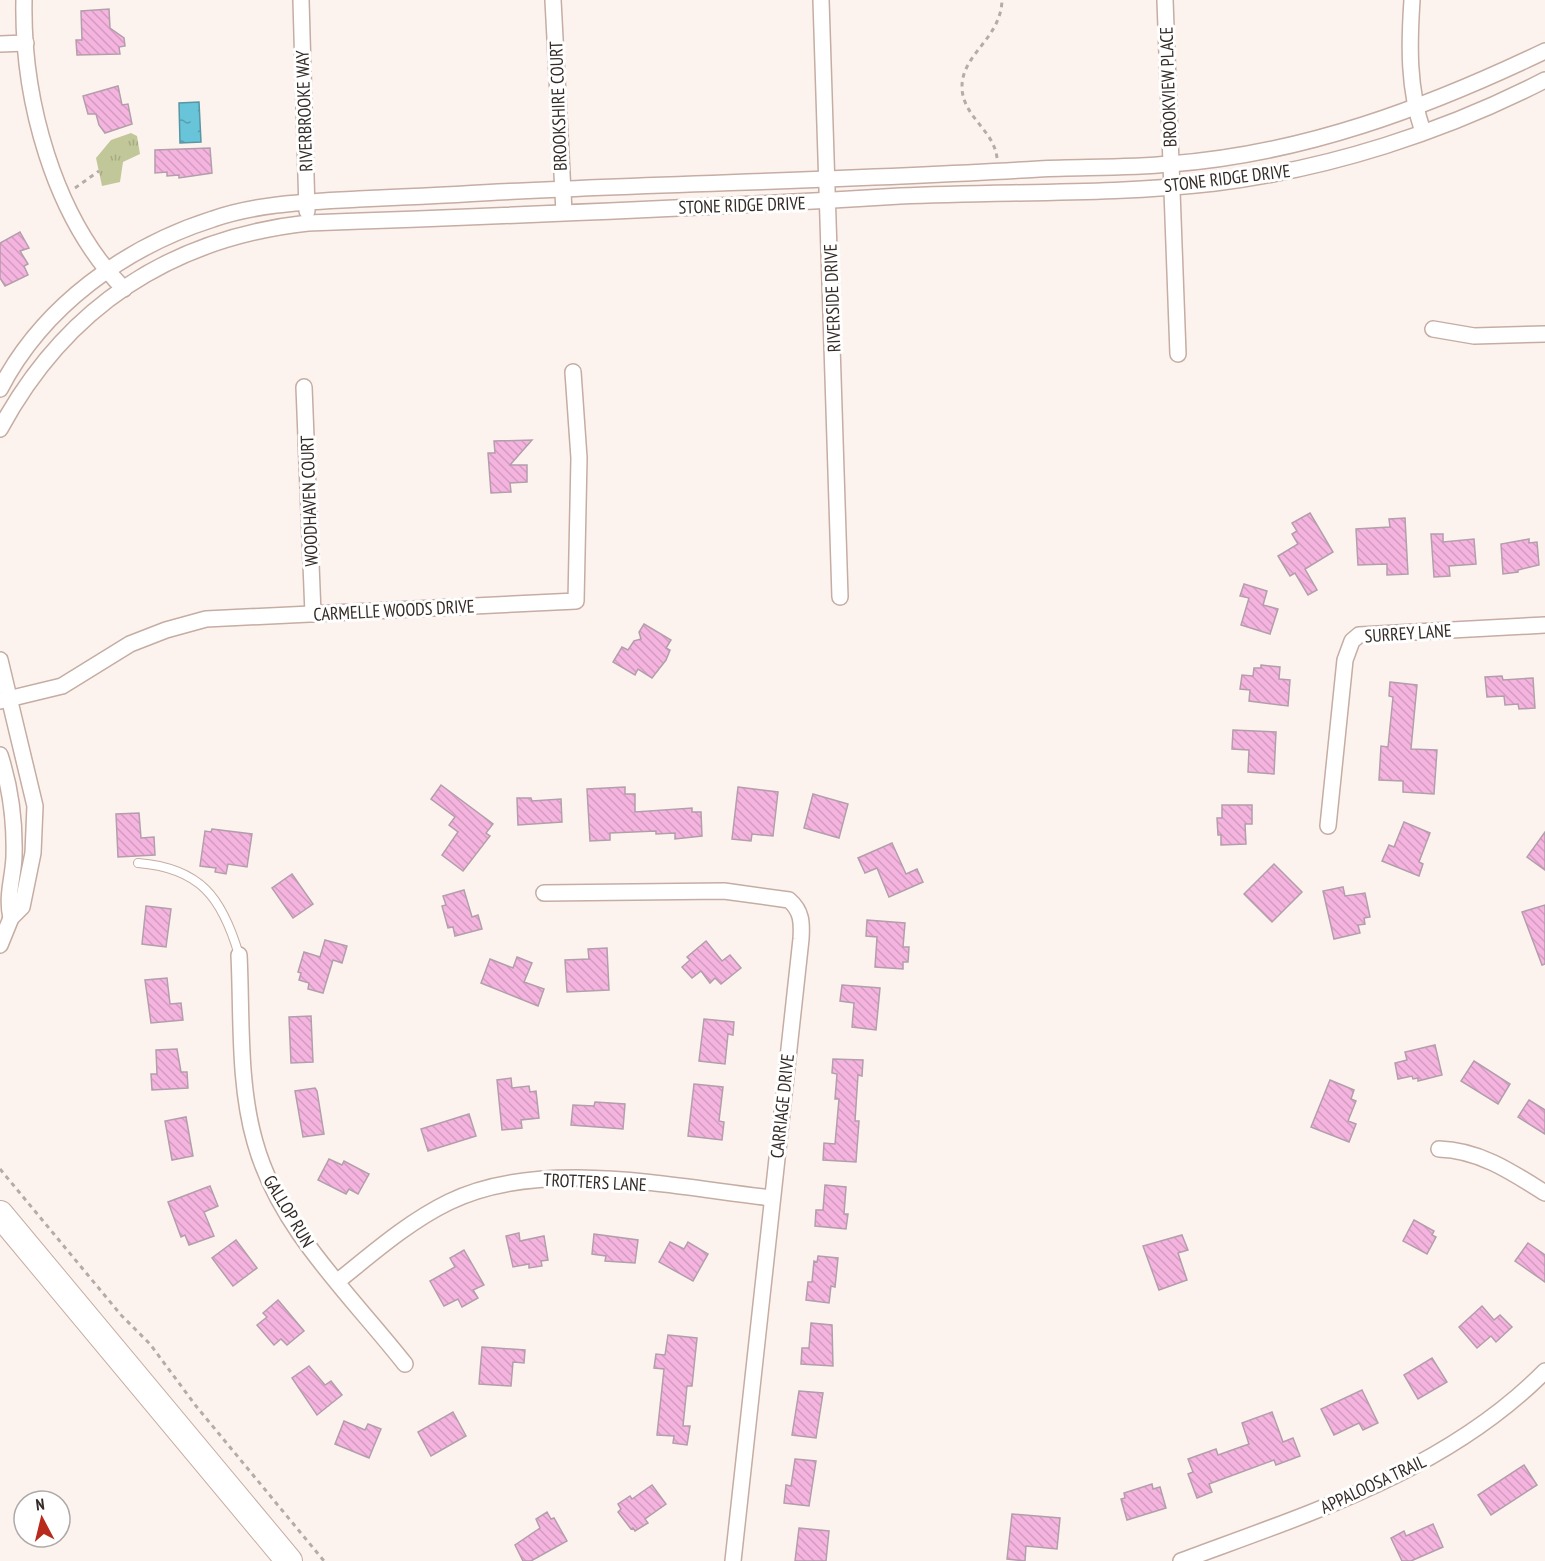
<svg xmlns="http://www.w3.org/2000/svg" width="1545" height="1561" font-family="'PT Sans Narrow',sans-serif">
<style>
.park{fill:url(#park-tufts)}
.water{fill:url(#water-ripples);stroke:#5896a3;stroke-width:1.5}
.building{fill:url(#building-back-hatch);stroke:#b39eab;stroke-width:1.5}
.lines{fill:none;stroke-linecap:round;stroke-linejoin:round}
.service-casing{stroke:#c5ada3;stroke-width:10}
.minor-casing{stroke:#c5ada3;stroke-width:18}
.primary-casing{stroke:#c5ada3;stroke-width:28}
.path{stroke:#b5aba7;stroke-width:3;stroke-dasharray:4.5 4.5;stroke-linecap:butt}
.service{stroke:#fff;stroke-width:8}
.minor{stroke:#fff;stroke-width:15}
.primary{stroke:#fff;stroke-width:26}
.labels{text-anchor:middle;dominant-baseline:central;stroke-width:6;stroke-linejoin:round;paint-order:stroke}
.street-label{font-size:18px;fill:#342b27;stroke:#fff}
</style>
<defs>
<pattern id="park-tufts" width="24" height="20" patternUnits="userSpaceOnUse" patternTransform="scale(1.5)"><rect width="24" height="20" fill="#c1c798"/><path d="M3 7l-1-3M5 7V3M7 7l1-3M15 17l-1-3M17 17v-4M19 17l1-3" fill="none" stroke="#a6ab83"/></pattern>
<pattern id="water-ripples" width="26" height="14" patternUnits="userSpaceOnUse" patternTransform="scale(1.5)"><rect width="26" height="14" fill="#68c4d8"/><path d="M2 4q2-2 4 0t4 0M15 11q2-2 4 0t4 0" fill="none" stroke="#569faf"/></pattern>
<pattern id="building-back-hatch" width="6" height="6" patternUnits="userSpaceOnUse" patternTransform="scale(1.5)"><rect width="6" height="6" fill="#f5b4df"/><path d="M-1 5l2 2M0 0l6 6M5-1l2 2" fill="none" stroke="#d39bbf"/></pattern>
</defs>
<rect width="100%" height="100%" fill="#fdf3ee"/>
<polygon class="park" points="131,133 137,136 140,154 123,162 120,182 102,186 96,158 111,140"/>
<polygon class="water" points="199,102 201,142 180,143 179,103"/>
<g class="building">
<polygon points="109,9 110,28 124,38 125,46 119,47 120,54 77,55 76,40 82,40 81,11"/>
<polygon points="118,86 122,105 128,104 132,124 105,133 99,125 96,114 88,114 83,96"/>
<polygon points="210,148 212,173 179,178 179,175 167,176 167,172 155,173 155,150"/>
<polygon points="20,232 29,248 20,251 28,264 24,266 28,275 5,286 0,278 0,243"/>
<polygon points="532,440 510,465 527,465 527,482 510,483 511,492 491,493 488,453 495,453 494,441"/>
<polygon points="1310,513 1333,552 1305,569 1317,590 1308,595 1295,573 1290,576 1278,556 1298,544 1292,534 1297,531 1292,523"/>
<polygon points="1405,518 1408,574 1387,575 1387,564 1358,565 1356,529 1390,527 1389,519"/>
<polygon points="1431,534 1443,534 1443,542 1474,539 1476,564 1449,566 1450,576 1434,577"/>
<polygon points="1529,539 1529,543 1537,542 1539,565 1518,570 1518,572 1503,574 1501,544"/>
<polygon points="1244,584 1267,591 1263,605 1278,609 1270,634 1241,625 1249,598 1240,596"/>
<polygon points="644,624 671,640 666,648 670,650 666,660 652,678 638,669 635,675 613,662 622,647 628,650 634,641 641,639 639,632"/>
<polygon points="1261,665 1280,667 1279,679 1290,680 1288,706 1249,701 1250,690 1240,689 1242,675 1253,676 1254,668 1261,668"/>
<polygon points="1502,676 1503,680 1533,678 1535,708 1519,709 1518,704 1505,705 1504,696 1487,697 1485,677"/>
<polygon points="1390,682 1417,685 1411,749 1437,750 1434,794 1403,792 1403,781 1379,780 1381,746 1388,747 1393,697 1389,696"/>
<polygon points="1233,730 1276,732 1274,774 1248,772 1249,750 1232,749"/>
<polygon points="441,785 493,824 486,833 490,836 463,871 442,855 458,832 449,825 455,817 431,799"/>
<polygon points="625,787 625,794 635,794 635,812 692,808 692,812 701,812 702,836 675,839 675,833 656,834 656,831 610,833 610,840 590,841 587,789"/>
<polygon points="738,787 778,792 773,836 752,834 751,841 732,839"/>
<polygon points="813,794 848,804 839,838 804,828"/>
<polygon points="517,798 531,798 532,801 561,799 562,822 518,825"/>
<polygon points="1222,805 1252,805 1252,824 1245,824 1246,844 1221,845 1221,835 1218,835 1217,818 1222,818"/>
<polygon points="139,813 141,838 154,837 155,855 118,857 116,814"/>
<polygon points="1404,822 1430,833 1419,862 1423,864 1419,876 1382,861 1389,845 1394,847"/>
<polygon points="212,829 252,834 247,867 228,864 226,874 215,872 216,868 200,866 205,831 211,832"/>
<polygon points="1545,832 1545,870 1527,857"/>
<polygon points="892,843 906,874 917,869 923,882 889,897 877,868 865,873 858,858"/>
<polygon points="1274,864 1302,892 1272,922 1244,894"/>
<polygon points="292,874 313,904 293,918 272,888"/>
<polygon points="1343,887 1345,896 1365,893 1370,917 1364,918 1365,924 1358,925 1360,933 1334,939 1323,891"/>
<polygon points="464,890 472,917 478,915 482,929 455,936 453,927 448,928 442,906 446,905 443,896"/>
<polygon points="1545,905 1545,964 1542,965 1522,912"/>
<polygon points="146,906 171,909 166,947 142,944"/>
<polygon points="867,920 905,923 903,947 909,947 908,962 903,962 903,969 875,967 877,937 866,936"/>
<polygon points="325,940 347,946 342,963 333,960 323,993 308,989 309,983 299,980 301,973 298,972 304,952 320,957"/>
<polygon points="706,941 722,961 730,955 741,968 721,984 715,978 710,983 701,971 692,978 682,967 690,960 687,957"/>
<polygon points="607,948 609,990 567,992 565,960 589,959 588,949"/>
<polygon points="517,957 532,963 524,982 544,989 538,1006 481,983 490,959 513,968"/>
<polygon points="167,978 170,1004 181,1003 183,1020 151,1023 145,980"/>
<polygon points="842,985 880,988 876,1030 852,1027 854,1003 840,1001"/>
<polygon points="311,1016 313,1062 291,1063 289,1017"/>
<polygon points="704,1019 734,1022 733,1035 728,1034 725,1064 699,1061"/>
<polygon points="1435,1045 1442,1075 1418,1081 1418,1078 1413,1079 1412,1076 1398,1079 1395,1063 1407,1060 1405,1052"/>
<polygon points="177,1049 181,1072 187,1072 188,1088 152,1090 151,1074 157,1074 156,1050"/>
<polygon points="833,1059 863,1060 862,1076 858,1075 855,1121 859,1121 856,1162 823,1160 824,1143 835,1144 839,1099 835,1099 837,1074 832,1073"/>
<polygon points="1474,1061 1510,1084 1498,1104 1461,1081"/>
<polygon points="511,1078 512,1088 529,1086 530,1092 536,1091 539,1118 521,1120 522,1128 502,1130 497,1080"/>
<polygon points="1330,1080 1354,1090 1351,1099 1356,1101 1348,1121 1356,1124 1349,1142 1311,1127"/>
<polygon points="694,1084 723,1087 719,1121 724,1122 722,1140 688,1136"/>
<polygon points="315,1088 317,1091 324,1134 303,1137 295,1091"/>
<polygon points="1529,1100 1545,1110 1545,1134 1518,1117"/>
<polygon points="595,1102 625,1104 623,1129 571,1125 573,1105 594,1106"/>
<polygon points="469,1114 476,1136 428,1151 421,1129"/>
<polygon points="186,1117 193,1156 172,1160 165,1121"/>
<polygon points="329,1159 342,1165 344,1161 369,1174 358,1194 349,1189 346,1194 318,1180"/>
<polygon points="825,1185 846,1187 844,1214 848,1214 846,1229 815,1226 816,1210 823,1210"/>
<polygon points="210,1186 218,1206 204,1212 214,1236 189,1245 185,1235 181,1237 168,1202"/>
<polygon points="1414,1220 1434,1231 1432,1235 1436,1237 1427,1254 1403,1241"/>
<polygon points="519,1233 520,1241 544,1236 548,1260 541,1261 542,1266 529,1268 529,1264 513,1267 506,1236"/>
<polygon points="594,1234 638,1240 635,1263 605,1261 606,1256 592,1254"/>
<polygon points="1182,1235 1188,1250 1178,1253 1187,1280 1159,1290 1143,1246"/>
<polygon points="236,1240 257,1268 233,1286 212,1258"/>
<polygon points="670,1242 684,1249 688,1242 708,1254 693,1281 659,1262"/>
<polygon points="1528,1243 1545,1255 1545,1282 1515,1261"/>
<polygon points="464,1250 484,1285 473,1290 478,1298 462,1307 458,1299 444,1306 430,1281 455,1267 450,1258"/>
<polygon points="818,1256 838,1258 835,1287 831,1286 829,1303 806,1300 808,1282 812,1282 814,1261 817,1262"/>
<polygon points="278,1300 304,1331 287,1345 281,1339 274,1345 257,1325 267,1317 263,1313"/>
<polygon points="1482,1306 1494,1320 1500,1315 1512,1327 1496,1342 1491,1336 1477,1348 1459,1327"/>
<polygon points="811,1323 832,1325 833,1366 801,1364 802,1348 809,1348"/>
<polygon points="668,1335 697,1338 692,1386 687,1386 683,1426 690,1426 687,1445 673,1443 674,1436 657,1435 664,1369 654,1368 656,1354 665,1355"/>
<polygon points="482,1347 525,1350 524,1363 513,1362 511,1386 479,1384"/>
<polygon points="1432,1358 1447,1382 1418,1399 1404,1375"/>
<polygon points="309,1366 325,1385 331,1381 342,1395 317,1415 292,1378"/>
<polygon points="1362,1390 1378,1423 1363,1430 1359,1423 1334,1435 1321,1409"/>
<polygon points="799,1391 823,1393 816,1438 792,1435"/>
<polygon points="453,1412 466,1436 431,1456 418,1432"/>
<polygon points="1272,1412 1283,1442 1293,1438 1300,1456 1276,1465 1274,1460 1209,1484 1212,1492 1197,1498 1188,1474 1193,1472 1188,1459 1216,1449 1218,1455 1249,1444 1242,1423"/>
<polygon points="344,1421 365,1430 368,1424 381,1429 369,1458 335,1444"/>
<polygon points="795,1459 816,1461 809,1506 784,1503 786,1485 791,1486"/>
<polygon points="1524,1465 1537,1485 1491,1515 1478,1495"/>
<polygon points="1152,1484 1153,1489 1160,1487 1166,1508 1127,1520 1121,1499 1125,1498 1124,1493"/>
<polygon points="652,1485 666,1504 645,1519 648,1523 635,1531 633,1528 631,1529 618,1512 621,1509 618,1504 630,1496 632,1499"/>
<polygon points="547,1512 551,1519 554,1518 567,1541 531,1561 523,1561 515,1545 540,1528 536,1519"/>
<polygon points="1012,1514 1060,1518 1057,1549 1026,1546 1025,1561 1007,1559"/>
<polygon points="1433,1524 1443,1547 1411,1561 1402,1561 1391,1538 1404,1531 1406,1536"/>
<polygon points="799,1528 829,1531 826,1561 795,1561"/>
</g>
<g class="lines">
<g class="service-casing">
<path id="service" d="M138 863C200 868 222 897 239 955"/>
</g>
<g class="minor-casing">
<g id="minor">
<path d="M24 0C22 98 53 217 124 289"/>
<polyline points="301,0 307,211"/>
<polyline points="553,0 564,212"/>
<polyline points="821,0 840,597"/>
<polyline points="1165,0 1178,354"/>
<path d="M1412 0C1409 45 1408 88 1423 132"/>
<polyline points="0,44 26,43"/>
<polyline points="1433,329 1474,336 1545,334"/>
<polyline points="304,387 313,614"/>
<path d="M0 389C43 306 125 247 213 219 259 203 310 202 359 199 405 197 451 195 498 192 678 183 859 180 1039 169 1083 167 1127 168 1170 164 1303 154 1426 108 1545 51"/>
<path d="M0 429C66 307 171 238 308 223 505 216 703 208 900 196 1005 191 1111 195 1215 183 1329 169 1444 132 1545 80"/>
<polyline points="0,660 35,806 33,853 22,907 11,918 0,945"/>
<polyline points="0,701 62,686 130,644 166,630 206,619 576,601 579,458 573,372"/>
<path d="M0 755C11 789 15 822 14 857 13 879 6 896 11 918"/>
<polyline points="1328,826 1345,660 1352,641 1359,635 1545,625"/>
<path d="M544 893 724 891 789 900C802 911 802 923 801 939L733 1561"/>
<path d="M239 955C242 1016 238 1083 255 1142 279 1229 350 1294 405 1364"/>
<path d="M1439 1149C1479 1150 1512 1172 1545 1193"/>
<path d="M338 1281C373 1253 408 1222 449 1202 541 1157 673 1187 772 1198"/>
<path d="M1181 1561C1310 1513 1446 1471 1545 1371"/>
</g>
</g>
<g class="primary-casing">
<polyline id="primary" points="0,1214 289,1561"/>
</g>
<g class="path">
<path d="M997 158C994 130 963 117 962 88 961 54 1001 39 1002 0"/>
<polyline points="75,188 99,171"/>
<polyline points="0,1169 121,1315 150,1344 196,1406 324,1561"/>
</g>
<use href="#service" class="service"/>
<use href="#minor" class="minor"/>
<use href="#primary" class="primary"/>
</g>
<g class="labels">
<g class="street-label">
<text transform="translate(1168 87) rotate(-92)">BROOKVIEW PLACE</text>
<text transform="translate(558 106) rotate(-92)">BROOKSHIRE COURT</text>
<text transform="translate(304 111) rotate(-92)">RIVERBROOKE WAY</text>
<text transform="translate(1227 178) rotate(-7)">STONE RIDGE DRIVE</text>
<text transform="translate(742 205) rotate(-2)">STONE RIDGE DRIVE</text>
<text transform="translate(832 298) rotate(-92)">RIVERSIDE DRIVE</text>
<text transform="translate(309 501) rotate(-92)">WOODHAVEN COURT</text>
<text transform="translate(394 610) rotate(-3)">CARMELLE WOODS DRIVE</text>
<text transform="translate(1408 633) rotate(-4)">SURREY LANE</text>
<text transform="translate(782 1106) rotate(-84)">CARRIAGE DRIVE</text>
<text transform="translate(595 1182) rotate(3)">TROTTERS LANE</text>
<text transform="translate(289 1211) rotate(59)">GALLOP RUN</text>
<text transform="translate(1373 1484) rotate(-25)">APPALOOSA TRAIL</text>
</g>
</g>
<g transform="translate(42 1519) rotate(353)"><circle r="28" fill="#ffffff" stroke="#aeaaa9" stroke-width="1.5"/>
<path d="M0-4.5L10 22L0 15L-10 22Z" fill="#b72a1c"/>
<text y="-9" font-size="16" font-weight="bold" text-anchor="middle" fill="#342b27">N</text>
</g>
</svg>
